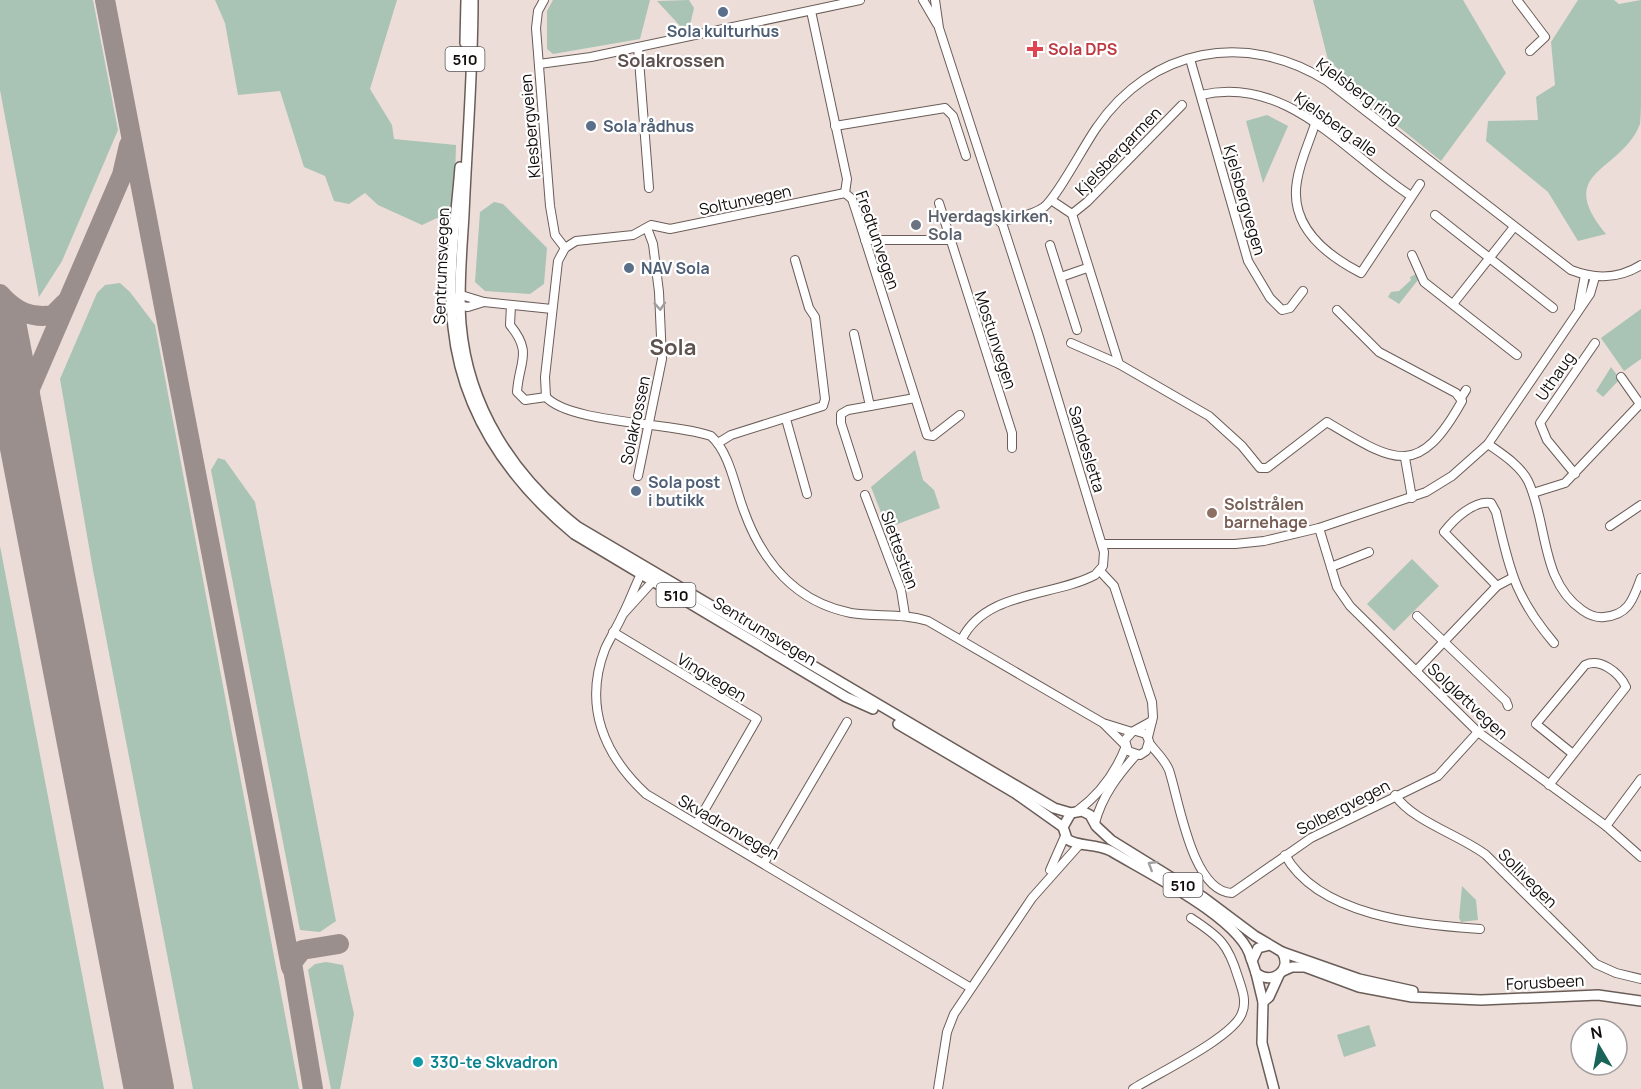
<svg xmlns="http://www.w3.org/2000/svg" width="1641" height="1089" font-family="Manrope,sans-serif">
<style>
.green{fill:#a9c4b4}
.lines{fill:none;stroke-linecap:round;stroke-linejoin:round}
.taxiway{stroke:#9a8f8c;stroke-width:20}
.runway{stroke:#9a8f8c;stroke-width:50}
.minor-casing{stroke:#6a5d58;stroke-width:10}
.major-casing{stroke:#6a5d58;stroke-width:12}
.minor{stroke:#fff;stroke-width:8}
.major{stroke:#fff;stroke-width:9}
.oneway{stroke:#a09e9e}
.service-dot{fill:#5c6f8a;stroke:#fff;stroke-width:2}
.health-dot{fill:#e0444e;stroke:#fff;stroke-width:2}
.worship-dot{fill:#6b7280;stroke:#fff;stroke-width:2}
.education-dot{fill:#8d6e63;stroke:#fff;stroke-width:2}
.culture-dot{fill:#0f9aa8;stroke:#fff;stroke-width:2}
.labels{text-anchor:middle;dominant-baseline:central;stroke-width:4.5;stroke-linejoin:round;paint-order:stroke}
.shield{fill:#fff;stroke:#595655;stroke-width:1.5}
.shield-label{font-size:15px;font-weight:bold;fill:#120d0c}
.service-label{font-size:16px;font-weight:bold;fill:#4e5e75;stroke:#fff;text-anchor:start}
.health-label{font-size:16px;font-weight:bold;fill:#be3a42;stroke:#fff;text-anchor:start}
.street-label{font-size:16px;fill:#120d0c;stroke:#fff}
.worship-label{font-size:16px;font-weight:bold;fill:#5b616d;stroke:#fff;text-anchor:start}
.education-label{font-size:16px;font-weight:bold;fill:#785e54;stroke:#fff;text-anchor:start}
.culture-label{font-size:16px;font-weight:bold;fill:#0d838f;stroke:#fff;text-anchor:start}
.neighbourhood-label{font-size:18px;font-weight:bold;fill:#5f524e;stroke:#fff}
.district-label{font-size:22px;font-weight:bold;fill:#5f524e;stroke:#fff}
</style>
<rect width="100%" height="100%" fill="#edddd8"/>
<g class="green">
<polygon points="0,0 93,0 118,130 62,261 39,297 0,90"/>
<polygon points="215,0 397,0 370,89 392,125 394,139 456,145 455,179 450,212 422,225 378,205 365,193 349,204 334,201 325,176 304,167 280,91 238,95 225,23"/>
<polygon points="553,0 650,0 640,39 553,54 547,49 547,11"/>
<polygon points="689,0 694,8 690,25 681,27 657,1"/>
<polygon points="1313,0 1463,0 1506,73 1441,161 1347,85 1343,73 1328,60"/>
<path d="M1578 0H1614L1619 4 1641 0C1641 31 1641 61 1641 92 1641 101 1641 115 1640 124 1621 173 1553 170 1606 234L1578 241 1548 192 1486 141 1488 121 1538 120 1536 97 1555 85 1551 42Z"/>
<polygon points="1267,115 1288,126 1263,183 1246,121"/>
<polygon points="494,202 503,204 547,248 544,284 530,294 485,291 475,282 480,212"/>
<polygon points="1416,274 1418,280 1399,304 1388,297 1391,292 1399,291 1411,280 1410,277"/>
<polygon points="120,283 130,292 155,325 299,1089 193,1089 93,570 60,379 97,293 105,285"/>
<polygon points="1641,309 1641,359 1624,371 1601,338"/>
<polygon points="1611,367 1620,379 1603,397 1596,391"/>
<polygon points="915,450 923,480 934,490 940,508 887,528 871,487"/>
<polygon points="218,458 225,460 255,502 336,921 320,932 300,930 211,470"/>
<polygon points="0,546 104,1089 0,1089"/>
<polygon points="1412,559 1439,586 1394,631 1367,604"/>
<polygon points="1462,886 1476,900 1478,920 1461,922 1459,918"/>
<polygon points="326,962 343,965 354,1014 340,1089 331,1089 308,970 315,964"/>
<polygon points="1369,1025 1376,1046 1344,1057 1337,1035"/>
</g>
<g class="lines">
<g class="taxiway">
<polyline points="105,0 291,967"/>
<path d="M0 294C15 311 31 319 53 315L65 303"/>
<polyline points="0,360 14,388"/>
<polyline points="19,414 122,175 129,145"/>
<polyline points="313,1089 292,963 302,950 339,944"/>
</g>
<polyline class="runway" points="0,318 149,1089"/>
<g class="minor-casing">
<g id="minor">
<polyline points="544,0 538,11 536,28 550,206 555,235 565,248"/>
<polyline points="923,0 937,24"/>
<path d="M935 0 939 28 1038 334 1104 552 1103 566 1095 575C1053 597 986 591 962 639"/>
<polyline points="1517,0 1545,37 1530,51"/>
<polyline points="811,11 847,179 845,193"/>
<polyline points="638,47 649,188"/>
<polyline points="1190,59 1248,261 1270,298 1282,310 1290,308 1303,291"/>
<polyline points="539,64 591,57 860,0"/>
<path d="M1201 95C1287 74 1346 154 1411 196"/>
<path d="M1315 124C1309 143 1300 161 1297 181 1289 226 1326 255 1361 273L1420 184"/>
<polyline points="835,126 945,108 953,116 966,156"/>
<polyline points="845,193 852,199 856,211 927,435 933,436 960,415"/>
<path d="M1051 200 1072 214 1119 364 1209 416 1242 446 1260 468H1267L1327 422C1394 462 1418 480 1462 401L1456 393 1379 352 1337 310"/>
<polyline points="939,203 1012,433 1012,448"/>
<polyline points="1072,214 1087,202 1182,105"/>
<polyline points="1435,215 1553,308"/>
<path d="M1000 222C1014 218 1032 216 1044 207 1058 196 1084 145 1097 127 1151 48 1246 30 1327 81L1571 270C1594 279 1619 279 1641 265"/>
<polyline points="865,240 950,240"/>
<polyline points="1050,245 1077,330"/>
<polyline points="1412,255 1424,282 1517,355"/>
<polyline points="1061,277 1087,268"/>
<polyline points="456,298 461,295 484,302 552,309"/>
<polyline points="1453,304 1514,227"/>
<polyline points="457,305 468,307 484,302"/>
<path d="M511 305 510 325C533 353 519 361 517 392L525 400 546 397"/>
<polyline points="1579,307 1585,275"/>
<polyline points="854,334 870,406"/>
<polyline points="1071,343 1119,364"/>
<path d="M546 397C571 424 673 422 711 436 730 453 735 488 744 511 762 561 795 602 851 613 877 617 903 613 928 621L1103 723 1132 732"/>
<polyline points="546,397 545,377 558,261 565,248 576,241 633,235 651,225 670,229 845,193"/>
<polyline points="1461,398 1466,390"/>
<polyline points="786,419 807,494"/>
<polyline points="718,443 731,435 823,406 825,399 815,317 809,308 795,260"/>
<path d="M1488 444C1502 454 1520 465 1528 481 1548 523 1540 581 1582 610 1589 615 1596 618 1604 617 1629 615 1633 599 1641 578"/>
<polyline points="1405,458 1412,498"/>
<polyline points="1575,474 1547,440 1540,423 1595,343"/>
<polyline points="638,476 662,359 659,292 653,244 647,228"/>
<polyline points="858,476 841,423 841,414 848,410 915,398"/>
<polyline points="1533,493 1565,483 1640,404 1621,377"/>
<polyline points="865,495 901,590 905,615"/>
<polyline points="1610,526 1641,505"/>
<polyline points="1319,528 1337,587 1350,606 1478,732 1606,826 1641,857"/>
<polyline points="1103,544 1235,544 1264,541 1319,528 1426,492 1452,476 1488,444 1590,294 1595,277"/>
<polyline points="1331,567 1369,552"/>
<polyline points="1100,571 1114,586 1152,702 1153,717 1148,737"/>
<path d="M646 572 641 574C634 588 629 603 622 616 617 627 610 638 605 649 583 706 604 755 646 794L971 988"/>
<path d="M1497 586 1444 532C1454 519 1474 500 1491 503L1496 512C1510 570 1514 596 1554 643"/>
<polyline points="624,613 653,581 652,578"/>
<polyline points="1417,616 1506,701 1508,706"/>
<polyline points="613,632 757,719 697,823"/>
<polyline points="1416,671 1497,586 1512,578"/>
<polyline points="1104,724 1125,745"/>
<polyline points="1136,731 1146,734 1149,741 1146,751 1140,755 1128,751 1125,740 1132,732 1152,721"/>
<path d="M1150 744C1156 752 1165 760 1169 770 1179 800 1192 892 1232 893L1311 838 1438 776 1478 732"/>
<path d="M1549 785 1626 687C1619 672 1600 658 1585 665L1536 724 1573 754"/>
<path d="M1395 795C1412 821 1460 835 1486 855L1596 964 1616 973 1641 979"/>
<path d="M1077 811C1099 795 1116 772 1126 746"/>
<path d="M1095 823C1102 796 1118 775 1136 755"/>
<polyline points="1606,826 1641,779"/>
<path d="M1285 855C1319 916 1418 925 1480 929"/>
<polyline points="764,863 847,722"/>
<polyline points="1050,870 1065,836"/>
<polyline points="938,1089 947,1032 954,1014 1032,898 1080,844"/>
<path d="M1133 1089C1158 1073 1234 1037 1242 1013 1247 1001 1242 989 1238 977 1228 944 1220 937 1191 918"/>
</g>
</g>
<g class="major-casing">
<g id="major">
<path d="M473 0C473 71 467 143 464 214 462 250 458 288 461 324 468 407 513 476 578 527L1054 808 1071 813 1082 811 1090 815 1096 826 1111 840 1203 897 1255 936 1282 952C1293 970 1272 986 1256 973L1252 961 1258 948 1270 945"/>
<polyline points="465,43 466,0"/>
<path d="M460 167C456 219 447 274 453 327 462 413 509 480 574 534L846 697 873 709"/>
<polyline points="898,724 1015,793 1063,827"/>
<path d="M1071 813 1063 827 1067 839C1077 847 1095 843 1111 851 1146 872 1244 920 1251 959"/>
<polyline points="1282,952 1359,979 1413,991"/>
<polyline points="1283,971 1292,967 1305,967 1359,987 1412,997 1481,1000 1598,995 1641,1001"/>
<polyline points="1256,973 1263,1002 1262,1043 1274,1089"/>
<polyline points="1263,1002 1269,997 1279,975"/>
</g>
</g>
<use href="#minor" class="minor"/>
<use href="#major" class="major"/>
</g>
<defs><path id="oneway-chevron" d="M-2-3.5L2.5 0L-2 3.5" fill="none" stroke-width="1.6" stroke-linecap="round" stroke-linejoin="round" transform="scale(1.5)"/></defs>
<g class="oneway">
<use href="#oneway-chevron" transform="translate(660 306) rotate(86)"/>
<use href="#oneway-chevron" transform="translate(1152 865) rotate(-148)"/>
</g>
<g class="service-dot">
<circle cx="723" cy="12" r="6"/>
<circle cx="591" cy="126" r="6"/>
<circle cx="629" cy="268" r="6"/>
<circle cx="636" cy="491" r="6"/>
</g>
<path class="health-dot" d="M1032 40h6v6h6v6h-6v6h-6v-6h-6v-6h6z"/>
<circle class="worship-dot" cx="916" cy="225" r="6"/>
<circle class="education-dot" cx="1212" cy="513" r="6"/>
<circle class="culture-dot" cx="418" cy="1062" r="6"/>
<g class="labels">
<g class="shield">
<rect x="445.5" y="47" width="39" height="24" rx="4.5"/>
<rect x="656.5" y="583" width="39" height="24" rx="4.5"/>
<rect x="1163.5" y="873" width="39" height="24" rx="4.5"/>
</g>
<g class="shield-label">
<text x="465" y="59">510</text>
<text x="676" y="595">510</text>
<text x="1183" y="885">510</text>
</g>
<g class="service-label">
<text x="723" y="31" text-anchor="middle">Sola kulturhus</text>
<text x="603" y="126">Sola rådhus</text>
<text x="641" y="268">NAV Sola</text>
<text x="648" y="482">Sola post<tspan x="648" dy="18">i butikk</tspan></text>
</g>
<g class="health-label">
<text x="1048" y="49">Sola DPS</text>
</g>
<g class="street-label">
<text transform="translate(1359 91) rotate(36)">Kjelsberg ring</text>
<text transform="translate(1336 124) rotate(36)">Kjelsberg alle</text>
<text transform="translate(530 126) rotate(-95)">Klesbergveien</text>
<text transform="translate(1118 151) rotate(-46)">Kjelsbergarmen</text>
<text transform="translate(745 200) rotate(-12)">Soltunvegen</text>
<text transform="translate(1245 200) rotate(74)">Kjelsbergvegen</text>
<text transform="translate(878 240) rotate(71)">Fredtunvegen</text>
<text transform="translate(441 266) rotate(-88)">Sentrumsvegen</text>
<text transform="translate(996 340) rotate(72)">Mostunvegen</text>
<text transform="translate(1555 376) rotate(-55)">Uthaug</text>
<text transform="translate(635 420) rotate(-78)">Solakrossen</text>
<text transform="translate(1087 449) rotate(73)">Sandesletta</text>
<text transform="translate(900 550) rotate(70)">Slettestien</text>
<text transform="translate(765 631) rotate(31)">Sentrumsvegen</text>
<text transform="translate(712 677) rotate(31)">Vingvegen</text>
<text transform="translate(1468 701) rotate(43)">Solgløttvegen</text>
<text transform="translate(1343 807) rotate(-27)">Solbergvegen</text>
<text transform="translate(729 827) rotate(30)">Skvadronvegen</text>
<text transform="translate(1528 878) rotate(45)">Sollivegen</text>
<text transform="translate(1545 982) rotate(-3)">Forusbeen</text>
</g>
<g class="worship-label">
<text x="928" y="216">Hverdagskirken,<tspan x="928" dy="18">Sola</tspan></text>
</g>
<g class="education-label">
<text x="1224" y="504">Solstrålen<tspan x="1224" dy="18">barnehage</tspan></text>
</g>
<g class="culture-label">
<text x="430" y="1062">330-te Skvadron</text>
</g>
<g class="neighbourhood-label">
<text x="671" y="60">Solakrossen</text>
</g>
<g class="district-label">
<text x="673" y="347">Sola</text>
</g>
</g>
<g transform="translate(1599 1047) rotate(350)"><circle r="28" fill="#ffffff" stroke="#a09e9e" stroke-width="1.5"/>
<path d="M0-4.5L10 22L0 15L-10 22Z" fill="#1a6358"/>
<text y="-9" font-size="16" font-weight="bold" text-anchor="middle" fill="#120d0c">N</text>
</g>
</svg>
